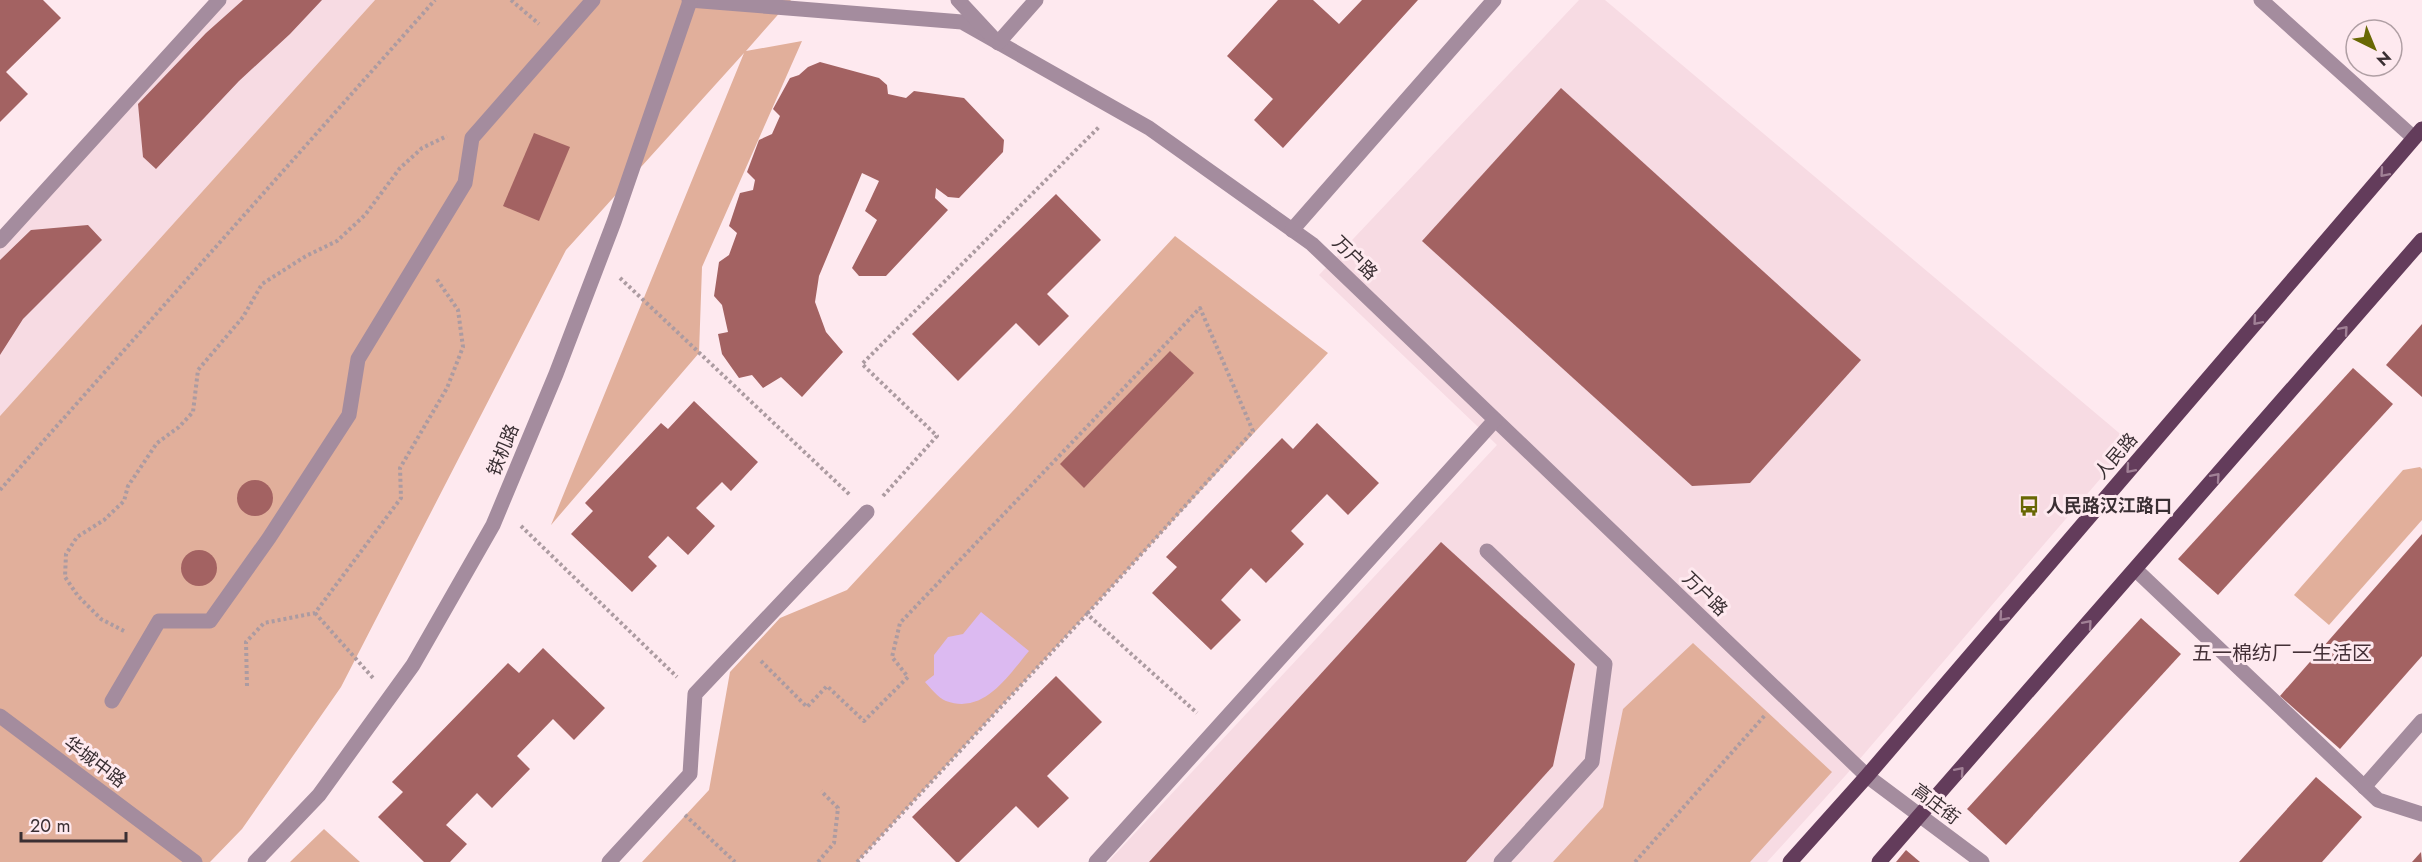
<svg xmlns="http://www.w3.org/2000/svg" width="2422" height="862" font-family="Jost,'Noto Sans SC',sans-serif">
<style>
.built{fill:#f7dbe3}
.green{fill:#e1af9b}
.water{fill:#dcbaf1}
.building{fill:#a36262}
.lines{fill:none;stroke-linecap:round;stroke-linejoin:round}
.path{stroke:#ac9ba1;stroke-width:4;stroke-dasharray:3 3;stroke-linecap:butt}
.minor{stroke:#a48c9e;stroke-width:15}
.major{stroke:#633c5b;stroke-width:15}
.oneway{stroke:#a18196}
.labels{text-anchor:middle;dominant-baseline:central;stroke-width:6;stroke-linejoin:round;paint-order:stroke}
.street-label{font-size:18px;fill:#3a2f33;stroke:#fee9ef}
.poi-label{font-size:18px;font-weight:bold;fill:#3a2f33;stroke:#fee9ef;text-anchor:start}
.neighbourhood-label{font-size:20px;fill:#443037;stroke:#fee9ef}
</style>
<rect width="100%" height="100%" fill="#fee9ef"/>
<g class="built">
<polygon points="219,0 375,0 0,416 0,241"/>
<polygon points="1579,0 1605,0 2131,443 1846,775 1767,862 1108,862 1497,445 1319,275"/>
</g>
<g class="green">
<polygon points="375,0 791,0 746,51 802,41 702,267 699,353 551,525 744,53 566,250 341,687 242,829 210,862 0,862 0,416"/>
<polygon points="1175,236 1328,353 857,862 642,862 709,790 730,672 780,618 847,590"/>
<polygon points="2420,467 2422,469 2422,520 2329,625 2294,595 2403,470"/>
<polygon points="1693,643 1832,772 1750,862 1553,862 1603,807 1623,709"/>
<polygon points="324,829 360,862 290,862"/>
</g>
<path class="water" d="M981 612 1029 651C1008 676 984 715 946 701 938 698 930 687 925 682L934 675V655L948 637 963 634Z"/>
<g class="building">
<polygon points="0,0 43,0 61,18 6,72 28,94 0,122"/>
<polygon points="243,0 322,0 290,34 239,81 156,169 143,157 138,104 206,33"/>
<polygon points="1278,0 1313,0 1339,24 1362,0 1418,0 1283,148 1254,120 1273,99 1227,56"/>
<polygon points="820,62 879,78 887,85 888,94 906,98 914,91 964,98 1004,140 1003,152 959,198 948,197 936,188 935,198 948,210 886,276 859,276 852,268 877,220 865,211 879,181 862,173 819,276 815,302 826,332 843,352 802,397 781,377 763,388 752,375 739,378 722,354 718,334 728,332 722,305 714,296 719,262 729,255 737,233 729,226 740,193 753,190 755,180 747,172 759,140 772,134 780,116 773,109 790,78 799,75 808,67"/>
<polygon points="1561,88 1861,360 1750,483 1692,486 1422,241"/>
<polygon points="534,133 570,147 539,221 503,206"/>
<polygon points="1056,194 1101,240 1047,294 1069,316 1039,346 1016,323 958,381 912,334"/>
<polygon points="88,225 102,240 23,319 0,355 0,260 31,230"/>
<polygon points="2422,324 2422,397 2386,365"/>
<polygon points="1170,351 1194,373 1084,488 1060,464"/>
<polygon points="2353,368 2393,404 2218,595 2178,559"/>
<polygon points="694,401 758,462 731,491 722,482 696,508 715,526 688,555 668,536 648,557 657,566 632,592 571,534 593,511 585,503 661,423 668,429"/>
<polygon points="1317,423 1379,483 1348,515 1327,494 1291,531 1304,544 1266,583 1251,568 1221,600 1241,620 1211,650 1152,593 1177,567 1166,557 1282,438 1293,449"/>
<circle cx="255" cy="498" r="18"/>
<polygon points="2422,534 2422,656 2340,749 2280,696"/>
<polygon points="1441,542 1575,664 1553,766 1466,862 1149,862"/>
<circle cx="199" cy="568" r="18"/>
<polygon points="2141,618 2181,654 2006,845 1967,809"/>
<polygon points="543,648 605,708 574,740 553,719 517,756 530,769 492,808 477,793 446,825 467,844 450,862 424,862 378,817 403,792 392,782 508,663 519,673"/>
<polygon points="1056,676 1102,722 1047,776 1069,798 1038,828 1016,806 959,862 956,862 912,817"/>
<polygon points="2316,777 2362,817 2322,862 2239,862"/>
<polygon points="1906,850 1920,862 1896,862"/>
<polygon points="2421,852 2422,862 2412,862"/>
</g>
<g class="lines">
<g class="path">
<polyline points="511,0 539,24"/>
<polyline points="620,278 850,495"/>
<polyline points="0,490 435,0"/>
<polyline points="883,496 937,436 862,364 1099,127"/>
<polyline points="521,526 677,677"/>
<polyline points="315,613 373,678"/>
<polyline points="124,631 101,619 78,596 65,577 66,554 77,537 104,520 124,501 128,486 157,443 179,427 193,412 198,370 243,317 262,284 306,256 337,241 365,215 400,168 422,148 447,136"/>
<polyline points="761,661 807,707 827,686 864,721 908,677 892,657 900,623 1200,308 1253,431 1087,614"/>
<polyline points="247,686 246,642 264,623 315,613 401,498 400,468 447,388 463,347 458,310 436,278"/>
<polyline points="685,815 735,862"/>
<polyline points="818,862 834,843 838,808 821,791"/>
<polyline points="857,862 1087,614 1197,713"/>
<polyline points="1635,862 1766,714"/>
</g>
<g class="minor">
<polyline points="689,0 962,22 1149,128 1312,244 1867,776 1982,862"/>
<polyline points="958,0 998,43 1036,0"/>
<polyline points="2261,0 2414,138"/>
<polyline points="1292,230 1494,0"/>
<polyline points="0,241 219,0"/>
<polyline points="1487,551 1605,664 1592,762 1501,862"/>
<polyline points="2136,570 2378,800 2422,814"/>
<polyline points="112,701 159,621 210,621 269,538 349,415 358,359 465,183 472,138 593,0"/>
<polyline points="0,716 195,862"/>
<polyline points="2364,787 2422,721"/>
<polyline points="255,862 319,795 413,665 493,525 556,374 614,222 690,1"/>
<polyline points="609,862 690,774 695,694 867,512"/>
<polyline points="1096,862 1495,420"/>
</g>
<g class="major">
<polyline points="1790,862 1867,776 2422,129"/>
<polyline points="1879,862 2422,240"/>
</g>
</g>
<defs><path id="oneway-chevron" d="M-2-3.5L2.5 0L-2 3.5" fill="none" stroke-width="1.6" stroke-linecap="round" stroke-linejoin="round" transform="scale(1.5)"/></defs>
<g class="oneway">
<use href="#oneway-chevron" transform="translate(2384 173) rotate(131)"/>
<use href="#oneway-chevron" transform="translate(2257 321) rotate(131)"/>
<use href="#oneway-chevron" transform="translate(2344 330) rotate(-49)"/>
<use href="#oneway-chevron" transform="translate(2130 469) rotate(131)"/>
<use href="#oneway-chevron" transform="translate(2216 477) rotate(-49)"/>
<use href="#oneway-chevron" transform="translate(2003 617) rotate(131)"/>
<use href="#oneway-chevron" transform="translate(2088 624) rotate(-49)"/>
<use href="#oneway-chevron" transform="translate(1960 771) rotate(-49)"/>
</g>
<defs>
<g id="bus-bare" transform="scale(1.62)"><path d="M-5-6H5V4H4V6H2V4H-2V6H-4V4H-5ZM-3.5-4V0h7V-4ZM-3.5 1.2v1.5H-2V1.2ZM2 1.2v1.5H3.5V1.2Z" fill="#686804" stroke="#fee9ef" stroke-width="2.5" paint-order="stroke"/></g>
</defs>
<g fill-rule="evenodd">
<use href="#bus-bare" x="2029" y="506"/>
</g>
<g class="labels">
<g class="street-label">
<text transform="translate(1355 258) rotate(44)">万户路</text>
<text transform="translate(503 450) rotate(-68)">铁机路</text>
<text transform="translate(2116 456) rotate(-49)">人民路</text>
<text transform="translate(1705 594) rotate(44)">万户路</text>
<text transform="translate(95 762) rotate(37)">华城中路</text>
<text transform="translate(1936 804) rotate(37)">高庄街</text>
</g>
<g class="poi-label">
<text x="2046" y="506">人民路汉江路口</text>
</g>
<g class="neighbourhood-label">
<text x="2282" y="653">五一棉纺厂一生活区</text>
</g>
</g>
<g transform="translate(2374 48) rotate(137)"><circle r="28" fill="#fee9ef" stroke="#b09fa4" stroke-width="1.5"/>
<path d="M0-4.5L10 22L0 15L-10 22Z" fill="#686804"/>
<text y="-9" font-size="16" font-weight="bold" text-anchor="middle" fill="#3a2f33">N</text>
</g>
<path d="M21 832v9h105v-9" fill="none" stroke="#3a2f33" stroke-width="3"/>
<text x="30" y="832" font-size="18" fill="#3a2f33" stroke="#fee9ef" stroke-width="4.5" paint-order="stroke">20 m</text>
</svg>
